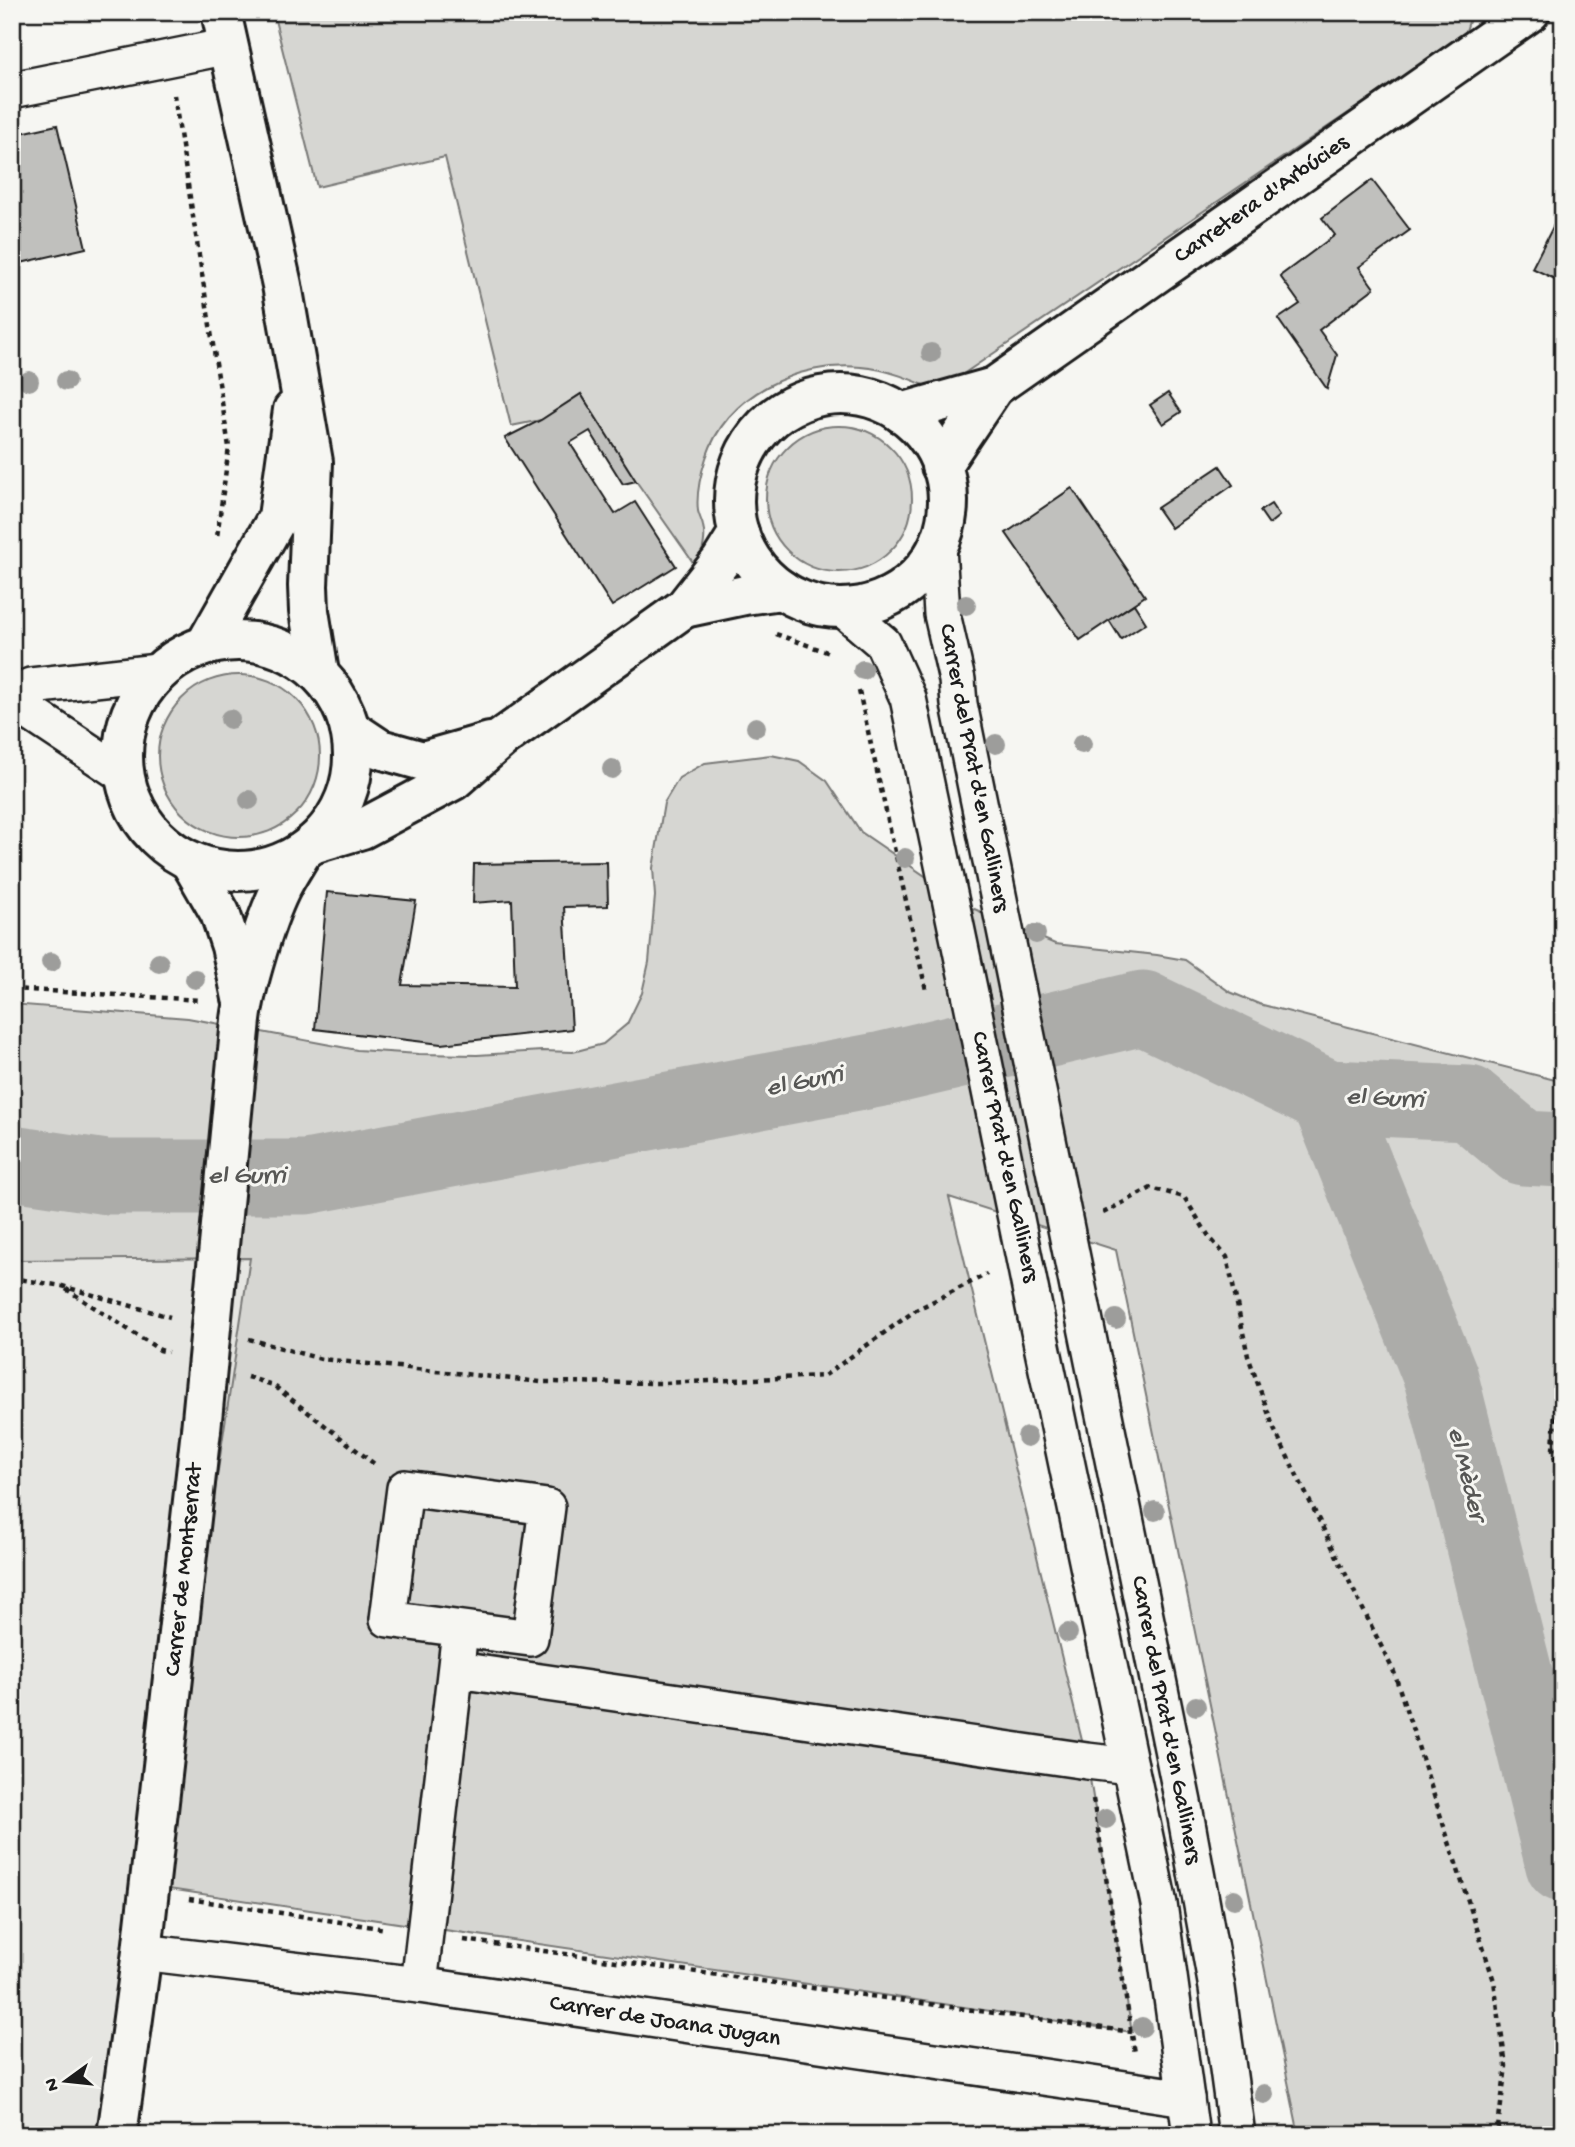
<svg xmlns="http://www.w3.org/2000/svg" width="1575" height="2147" font-family="'Gochi Hand',sans-serif">
<style>
.built{fill:#e6e6e2}
.green{fill:#d6d6d2;stroke:#797977;stroke-width:2}
.lines{fill:none;stroke-linecap:round;stroke-linejoin:round}
.river{stroke:#acaca9;stroke-width:75}
.building{fill:#c0c0bd;stroke:#1c1c1c;stroke-width:2}
.street-casing{stroke:#1c1c1c;stroke-width:40}
.secondary-casing{stroke:#1c1c1c;stroke-width:44}
.path{stroke:#1c1c1c;stroke-width:4.5;stroke-dasharray:5 5;stroke-linecap:butt}
.street{stroke:#f6f6f2;stroke-width:35}
.secondary{stroke:#f6f6f2;stroke-width:38}
.street-bridge-casing{stroke:#1c1c1c;stroke-width:40;stroke-linecap:butt}
.secondary-bridge-casing{stroke:#1c1c1c;stroke-width:44;stroke-linecap:butt}
.street-bridge{stroke:#f6f6f2;stroke-width:35}
.secondary-bridge{stroke:#f6f6f2;stroke-width:38}
.tree{fill:#9d9d9b}
.labels{text-anchor:middle;dominant-baseline:central;stroke-width:6;stroke-linejoin:round;paint-order:stroke}
.street-label{font-size:24px;fill:#1c1c1c;stroke:#f6f6f2}
.water-label{font-size:26px;font-style:italic;fill:#565654;stroke:#f6f6f2}
</style>
<rect width="100%" height="100%" fill="#f6f6f2"/>
<filter id="ink" filterUnits="userSpaceOnUse"><feTurbulence type="fractalNoise" baseFrequency=".0143" numOctaves="2"/><feDisplacementMap in="SourceGraphic" scale="14" xChannelSelector="R" yChannelSelector="G"/><feConvolveMatrix kernelMatrix="1 2 1 2 8 2 1 2 1" color-interpolation-filters="sRGB"/></filter>
<g filter="url(#ink)">
<polygon class="built" points="250,1257 118,2135 12,2135 12,1260"/>
<g class="green">
<path d="M273 12H1472L1465 34 938 391C913 380 888 369 861 367 798 361 727 394 706 458 701 473 696 494 698 511 699 516 702 521 703 526 707 540 701 555 697 568L636 481 581 394 541 420 511 426 445 157 317 187Z"/>
<circle cx="839" cy="499" r="73"/>
<circle cx="239" cy="756" r="81"/>
<polygon points="771,755 799,761 827,781 861,832 972,908 1055,944 1157,955 1185,960 1230,992 1259,1004 1563,1082 1563,2135 1299,2135 1116,1250 949,1197 1087,1761 1132,2032 155,1887 250,1258 12,1260 12,1004 188,1018 357,1050 419,1054 477,1055 542,1051 573,1052 603,1044 627,1024 642,993 649,962 655,896 653,868 664,803 679,778 705,763"/>
</g>
<g class="lines">
<g class="river">
<polyline points="1328,1097 1441,1378 1563,1865"/>
<polyline points="12,1163 107,1177 306,1177 883,1069 1143,1008 1328,1097 1469,1103 1523,1148 1563,1150"/>
</g>
</g>
<g class="building">
<polygon points="57,125 86,248 12,265 12,135"/>
<polygon points="1372,180 1410,230 1359,267 1374,288 1319,330 1337,355 1327,389 1278,319 1300,304 1280,276 1335,235 1322,218"/>
<polygon points="1563,207 1563,283 1532,268"/>
<polygon points="1168,393 1181,412 1163,424 1150,405"/>
<polygon points="581,394 636,481 623,484 590,431 570,443 615,514 635,502 676,566 612,606 505,438 541,420"/>
<polygon points="1220,466 1233,485 1171,528 1157,508"/>
<polygon points="1072,488 1145,596 1080,640 1006,533"/>
<polygon points="1271,504 1279,516 1269,524 1260,511"/>
<polygon points="1134,604 1146,623 1121,639 1109,620"/>
<polygon points="607,862 608,906 564,907 572,1029 441,1044 315,1029 327,892 416,901 402,985 515,987 512,900 473,903 474,864"/>
</g>
<g class="lines">
<g class="street-casing">
<g id="street">
<polyline points="12,90 229,46"/>
<polyline points="938,547 942,614 957,680 959,704 1017,988"/>
<polyline points="842,608 883,643 908,698 971,998"/>
<polyline points="12,694 31,686 158,672"/>
<polyline points="12,695 23,708 124,775"/>
<polyline points="1082,1307 1185,1812 1217,1988 1237,2135"/>
<polyline points="1036,1317 1159,1904 1191,2135"/>
<polygon points="405,1488 547,1507 530,1638 388,1619"/>
<polyline points="457,1670 1087,1761 1130,1766"/>
<polyline points="142,1952 419,1985 1186,2098"/>
<polyline points="419,1985 458,1648"/>
</g>
</g>
<g class="secondary-casing">
<g id="secondary">
<polyline points="221,12 282,285 313,462 308,586 309,611 319,673"/>
<circle cx="841" cy="501" r="107"/>
<polyline points="901,413 994,387 1530,12"/>
<polyline points="941,466 994,387"/>
<polyline points="684,608 745,595 782,590"/>
<circle cx="238" cy="756" r="115"/>
<polyline points="206,644 278,517 293,410"/>
<polyline points="350,729 380,749 423,761 490,742"/>
<polyline points="312,844 362,829 454,780 502,738 684,608 721,561 739,532"/>
<polyline points="190,861 220,913 231,946 242,998"/>
<path d="M241 1020C245 986 265 921 280 890 286 877 295 864 302 852"/>
<polyline points="117,2135 142,1952 201,1430"/>
</g>
</g>
<g class="path">
<polyline points="174,95 229,447 217,537"/>
<polyline points="776,634 830,653"/>
<polyline points="859,691 926,990"/>
<polyline points="12,989 201,1000"/>
<polyline points="1103,1213 1151,1188 1184,1197 1210,1238 1227,1257 1248,1356 1274,1429 1394,1672 1494,1981 1506,2066 1497,2135"/>
<polyline points="12,1278 62,1286 170,1317"/>
<polyline points="66,1289 160,1350 168,1352"/>
<polyline points="249,1339 321,1359 541,1382 664,1383 824,1376 916,1310 987,1274"/>
<polyline points="1563,1367 1557,1381 1553,1450 1563,1494"/>
<polyline points="247,1377 273,1385 377,1466"/>
<polyline points="1093,1799 1135,2053"/>
<polyline points="189,1899 386,1929"/>
<polyline points="464,1940 1132,2032"/>
</g>
<use href="#street" class="street"/>
<use href="#secondary" class="secondary"/>
<g class="street-bridge-casing">
<g id="street-bridge">
<polyline points="1017,988 1082,1307"/>
<polyline points="971,998 1036,1317"/>
</g>
</g>
<g class="secondary-bridge-casing">
<polyline id="secondary-bridge" points="201,1430 241,1020"/>
</g>
<use href="#street-bridge" class="street-bridge"/>
<use href="#secondary-bridge" class="secondary-bridge"/>
</g>
<g class="tree">
<circle cx="931" cy="353" r="10"/>
<circle cx="29" cy="381" r="10"/>
<circle cx="66" cy="381" r="10"/>
<circle cx="966" cy="605" r="10"/>
<circle cx="863" cy="670" r="10"/>
<circle cx="230" cy="719" r="10"/>
<circle cx="756" cy="727" r="10"/>
<circle cx="996" cy="744" r="10"/>
<circle cx="1082" cy="744" r="10"/>
<circle cx="612" cy="769" r="10"/>
<circle cx="249" cy="800" r="10"/>
<circle cx="905" cy="858" r="10"/>
<circle cx="1036" cy="934" r="10"/>
<circle cx="51" cy="962" r="10"/>
<circle cx="159" cy="963" r="10"/>
<circle cx="195" cy="979" r="10"/>
<circle cx="1116" cy="1319" r="10"/>
<circle cx="1027" cy="1437" r="10"/>
<circle cx="1155" cy="1511" r="10"/>
<circle cx="1068" cy="1633" r="10"/>
<circle cx="1196" cy="1706" r="10"/>
<circle cx="1106" cy="1819" r="10"/>
<circle cx="1234" cy="1899" r="10"/>
<circle cx="1142" cy="2027" r="10"/>
<circle cx="1264" cy="2094" r="10"/>
</g>
</g>
<g class="labels">
<g class="street-label">
<text transform="translate(1262 200) rotate(-35)">Carretera d'Arbúcies</text>
<text transform="translate(973 768) rotate(79)">Carrer del Prat d'en Galliners</text>
<text transform="translate(1004 1157) rotate(78)">Carrer Prat d'en Galliners</text>
<text transform="translate(185 1570) rotate(-84)">Carrer de Montserrat</text>
<text transform="translate(1165 1720) rotate(79)">Carrer del Prat d'en Galliners</text>
<text transform="translate(665 2022) rotate(9)">Carrer de Joana Jugan</text>
</g>
<g class="water-label">
<text transform="translate(805 1083) rotate(-11)">el Gurri</text>
<text transform="translate(1385 1100) rotate(3)">el Gurri</text>
<text x="247" y="1177">el Gurri</text>
<text transform="translate(1465 1474) rotate(76)">el Mèder</text>
</g>
</g>
<rect width="1575" height="2147" fill="none" stroke="#f6f6f2" stroke-width="42"/>
<rect x="21" y="21" width="1533" height="2105" fill="none" stroke="#1c1c1c" stroke-width="2.5" filter="url(#ink)"/>
<g transform="translate(66 2081) rotate(255)" stroke="#f6f6f2" stroke-width="5" paint-order="stroke">
<path d="M0-5L12 26L0 18L-12 26Z" fill="#1c1c1c"/>
<text y="-10" font-size="19" font-weight="bold" text-anchor="middle" fill="#1c1c1c">N</text>
</g>
</svg>
